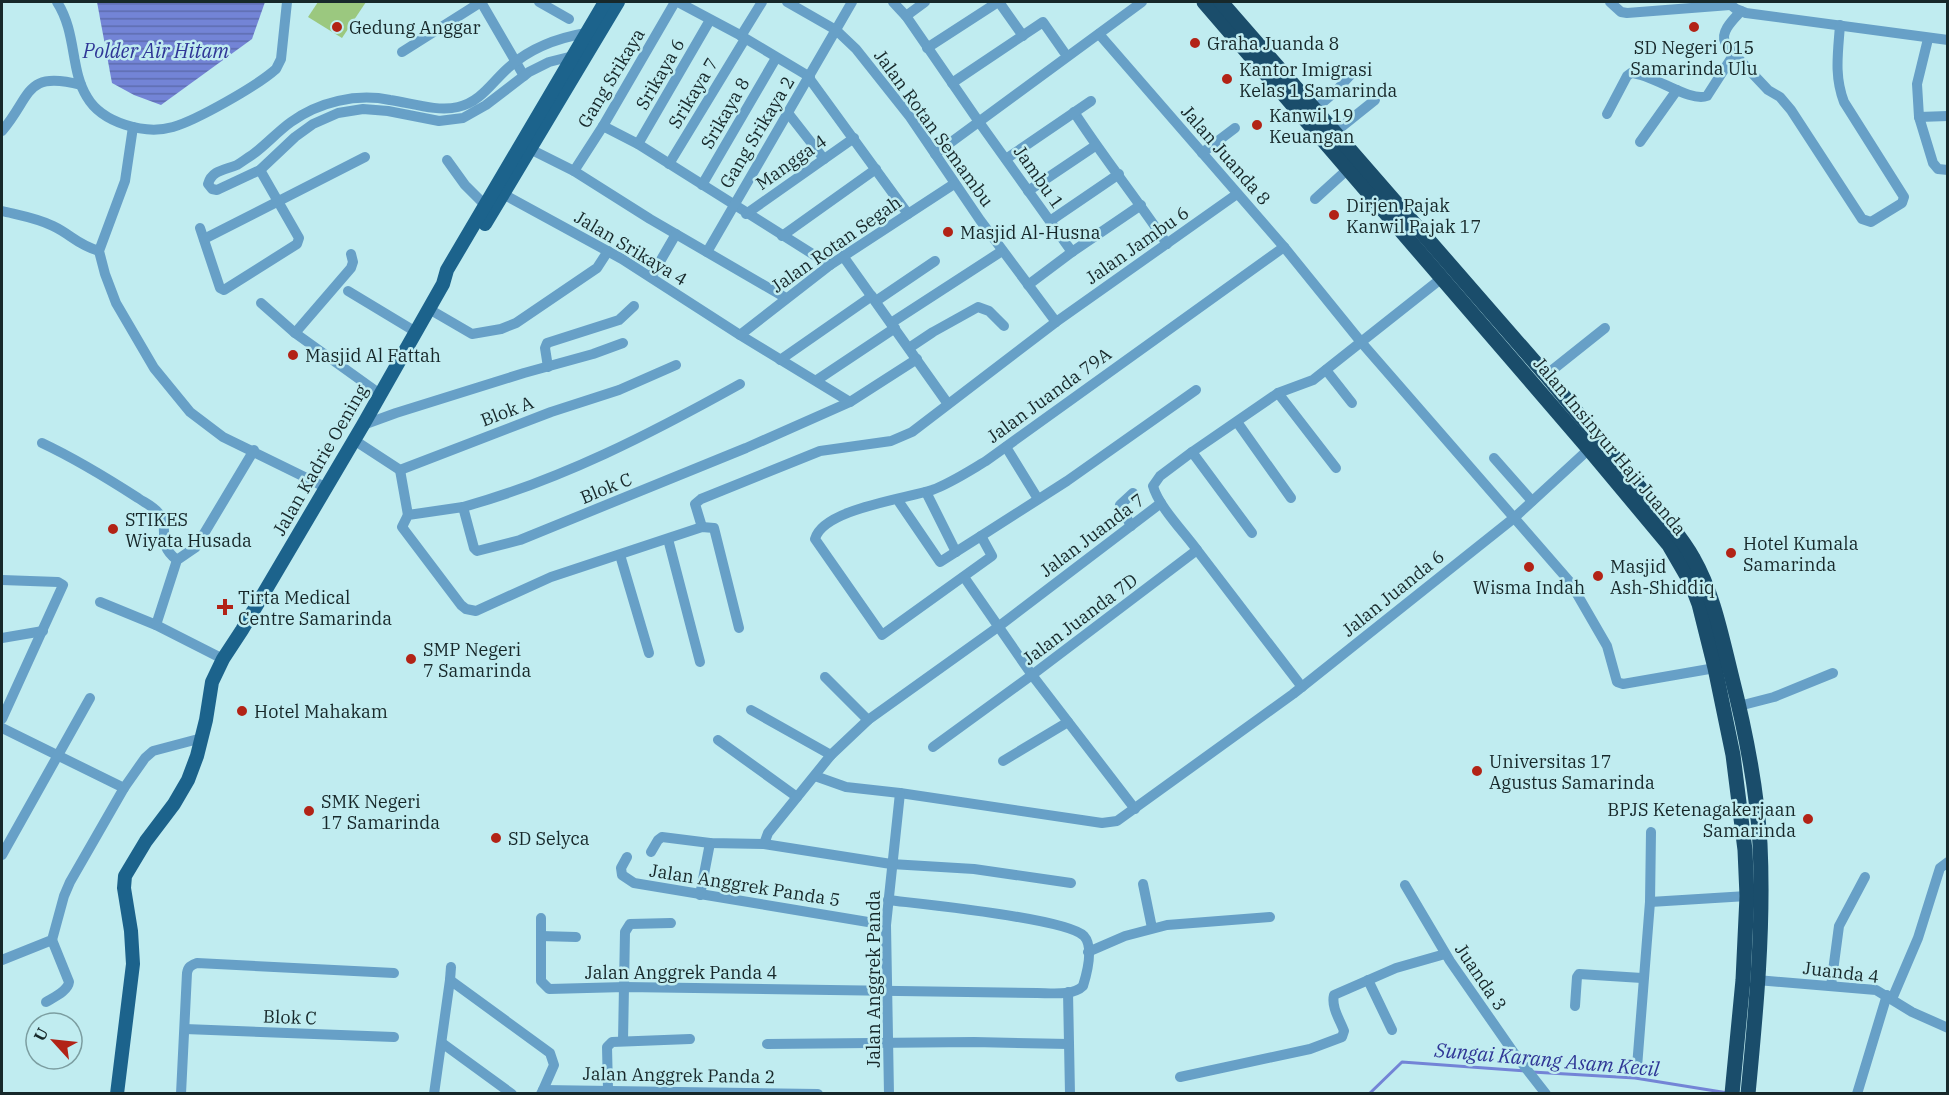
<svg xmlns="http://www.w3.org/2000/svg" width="1949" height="1095" font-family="'IBM Plex Serif',serif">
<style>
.pitch{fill:#9bc87f}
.water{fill:url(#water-rules)}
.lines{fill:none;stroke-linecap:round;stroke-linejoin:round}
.stream{stroke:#7384d6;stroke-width:3}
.minor{stroke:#67a0c7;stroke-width:10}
.major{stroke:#1c638c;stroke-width:14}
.highway{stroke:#1a4d6b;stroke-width:15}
.poi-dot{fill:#b22316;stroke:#c0ecf0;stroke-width:2}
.labels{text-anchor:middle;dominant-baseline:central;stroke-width:5;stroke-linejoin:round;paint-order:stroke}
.poi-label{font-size:18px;fill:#17282a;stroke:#c0ecf0;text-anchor:start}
.street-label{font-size:18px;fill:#17282a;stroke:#c0ecf0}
.water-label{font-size:20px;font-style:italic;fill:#2f3696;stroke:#c0ecf0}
</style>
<defs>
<pattern id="water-rules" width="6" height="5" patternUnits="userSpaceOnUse" patternTransform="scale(1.5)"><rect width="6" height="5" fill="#7384d6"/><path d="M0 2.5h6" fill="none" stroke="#5d6cae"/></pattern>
</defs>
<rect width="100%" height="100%" fill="#c0ecf0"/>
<polygon class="pitch" points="318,2 366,2 342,38 308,17"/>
<polygon class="water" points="97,2 265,2 252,39 161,105 134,95 112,83"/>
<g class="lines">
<g class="stream">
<polyline points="1532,1072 1635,1078 1728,1093"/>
<polyline points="1369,1094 1402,1062 1526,1071"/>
</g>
<g class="minor">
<path d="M57 2C77 33 70 70 87 97 102 123 145 135 173 127 197 120 257 86 276 69L281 59 287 2"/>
<polyline points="481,2 524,76"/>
<polyline points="539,2 569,19"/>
<polyline points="678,2 738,34 810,77"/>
<polyline points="787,2 836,30 856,49 910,117 980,220 1056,322"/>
<polyline points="893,2 906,16 979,122 1072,252"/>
<polyline points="999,2 1023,36"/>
<polyline points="1610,2 1621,12 1627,13 1730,5"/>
<polyline points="1727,2 1736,9 1746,13 1948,40"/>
<polyline points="906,16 925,2"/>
<polyline points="1099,34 1284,247 1361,342 1570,582 1607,646 1617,682 1623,684 1715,668"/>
<polyline points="741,36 762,2"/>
<polyline points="1928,39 1917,84 1919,117 1933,163 1938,169 1948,170"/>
<polyline points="927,48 998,2"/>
<polyline points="402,52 481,2"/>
<path d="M1734 54 1768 90 1780 97 1791 110 1862 219 1871 222 1902 203 1904 197 1844 102C1834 76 1838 53 1840 25"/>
<path d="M577 55 549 62 529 72 486 105 463 118 439 121 388 111 363 109 338 113 313 124 295 137 260 170 217 190 212 189 208 184C212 170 225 170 237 165 242 162 247 158 252 155 266 145 277 132 291 122 319 102 356 93 390 100 411 103 437 112 458 107 481 102 492 82 508 68 530 48 557 38 586 33"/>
<polyline points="809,78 908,214"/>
<polyline points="952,83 1043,22 1064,52"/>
<polyline points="1315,109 1336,91 1354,71"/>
<path d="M1074 112C1103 157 1137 199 1167 244"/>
<polyline points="788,113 824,159"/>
<path d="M1607 114 1627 76 1631 73C1653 74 1690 103 1707 96L1734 54C1732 50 1727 46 1725 42 1720 31 1735 18 1741 11"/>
<polyline points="1919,117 1948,116"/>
<polyline points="603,126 638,144 830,265"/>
<polyline points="133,127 125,181 99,251 105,274 116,303 154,368 190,412 223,437 327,488"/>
<path d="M2 131C32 96 24 70 81 85"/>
<polyline points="1335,132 1375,100"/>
<polyline points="1640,142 1677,90"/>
<polyline points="638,144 710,20"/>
<polyline points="524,146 574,171 650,219 786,298"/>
<polyline points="1202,153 1235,128"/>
<polyline points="935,154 1142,2"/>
<polyline points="1006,159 1091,101"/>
<polyline points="447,160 465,185 485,205"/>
<polyline points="669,164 745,39"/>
<polyline points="574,171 603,126 675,2"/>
<polyline points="702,185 776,58"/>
<polyline points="1028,191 1095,146"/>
<polyline points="503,194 622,259 740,335 850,402"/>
<polyline points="1315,199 1348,169"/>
<path d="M2 211C18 215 37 218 53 226 72 235 76 244 99 251"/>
<polyline points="746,214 854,138"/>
<polyline points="1050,221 1119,174"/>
<polyline points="200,228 220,288 224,290 297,244 299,238 260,170"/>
<polyline points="782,236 876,169"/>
<polyline points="204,239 365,157"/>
<polyline points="707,252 852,2"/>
<polyline points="843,256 948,404"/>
<polyline points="651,277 676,234"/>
<polyline points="1028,285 1072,252 1141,205"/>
<polyline points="348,291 416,332"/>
<polyline points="876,301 935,261"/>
<polyline points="261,303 295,333 380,394"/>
<polyline points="429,309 472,334 501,329 516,323 597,268 608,251"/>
<polyline points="891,323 1002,251"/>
<polyline points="295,333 351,268 353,262 351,254"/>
<polyline points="740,335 830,265 954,184"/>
<polyline points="909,348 933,332 978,307 989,311 1004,326"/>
<polyline points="780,360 872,296"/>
<polyline points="548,367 545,348 547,343 619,320 634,306"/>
<polyline points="1326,370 1352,403"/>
<polyline points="1546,375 1605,328"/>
<polyline points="817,380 895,328"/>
<polyline points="1278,393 1336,468"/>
<polyline points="1237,422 1291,498"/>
<polyline points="363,425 396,413 524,373 593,354 623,343"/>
<polyline points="354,440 400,470 551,412 619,390 676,365"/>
<path d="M42 443C76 459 107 478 138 498 145 503 155 507 160 515 170 530 155 543 177 560"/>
<polyline points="1006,447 1038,499"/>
<polyline points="1192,452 1252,533"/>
<polyline points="1494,458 1532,501"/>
<polyline points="400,470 408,515"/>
<polyline points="926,492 956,552"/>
<path d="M897 499 940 562 981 536 992 556 882 635 815 539C823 509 905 499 932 490 951 483 969 471 986 461L1284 247"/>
<path d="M463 507C561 480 652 433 740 384"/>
<polyline points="1131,526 1120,505 1133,493"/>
<polyline points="702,527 695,504 701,499 820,451 891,441 912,432 1056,322 1237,194"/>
<polyline points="981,536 1067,481 1196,390"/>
<polyline points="668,539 700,662"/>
<polyline points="1197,550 1302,687"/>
<polyline points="620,555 649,653"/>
<polyline points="964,577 1032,675 1135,809"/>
<polyline points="2,580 58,582 63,585 2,719"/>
<polyline points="100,602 156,625 223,659"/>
<polyline points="156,625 177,560 196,547 254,450"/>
<polyline points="739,628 714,528 702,527 551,577 476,611 466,609 461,605 402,527 408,515 463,507 474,548 477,551 520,540 746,448 850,402 917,359"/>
<polyline points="2,638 43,631"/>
<polyline points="825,677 868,720"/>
<polyline points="1739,706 1774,697 1833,673"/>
<polyline points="751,710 831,755"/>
<polyline points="2,728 124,788"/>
<polyline points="718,740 797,797"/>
<path d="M933 747 1032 675 1197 550C1184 532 1159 507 1153 486L1160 476 1192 452 1278 393 1313 380 1442 278"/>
<polyline points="1003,761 1068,722"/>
<polyline points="815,776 846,787 900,793 1102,823 1117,821 1293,694 1514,518 1589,449"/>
<polyline points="764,844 768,833 831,755 868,720 998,627 1161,503"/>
<polyline points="651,852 658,840 662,837 710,843 764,844 891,864 974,869 1071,883"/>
<polyline points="2,855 90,698"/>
<polyline points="627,857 621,868 622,875 634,883 886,925"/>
<polyline points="1143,884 1152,928"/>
<polyline points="1405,885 1450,961 1514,1053 1546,1094"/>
<polyline points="700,895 710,843"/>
<polyline points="1650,902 1747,896"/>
<path d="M541 918V981L549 989 625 987 1037 993C1051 993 1073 996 1083 986 1087 973 1094 947 1084 936 1066 918 920 904 888 900"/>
<polyline points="541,936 576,937"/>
<polyline points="1088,952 1125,936 1167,925 1270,917"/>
<polyline points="2,960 52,940 64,896 70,882 124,788 145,758 153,751 202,738"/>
<polyline points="450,980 451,967"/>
<polyline points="1368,980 1392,1030"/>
<polyline points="1757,980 1876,990 1912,1012 1948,1028"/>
<polyline points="1831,986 1839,926 1865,877"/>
<polyline points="1068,992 1070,1094"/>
<polyline points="1892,999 1918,938 1940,868 1948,862"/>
<path d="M46 1002C54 997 68 991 69 982L52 940"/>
<polyline points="1575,1006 1577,977 1579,974 1642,978"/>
<polyline points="185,1029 394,1037"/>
<polyline points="623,1041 625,932 630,924 671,923"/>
<polyline points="442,1043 512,1094"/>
<polyline points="767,1044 974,1042 1069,1044"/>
<polyline points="1637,1067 1650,902 1651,832"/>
<path d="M1180 1077 1310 1049 1342 1037 1344 1031C1340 1020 1331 1007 1334 995L1396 968 1445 954"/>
<polyline points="608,1089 607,1047 612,1042 690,1039"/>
<path d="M181 1094 187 973C188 967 191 965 197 963L394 973"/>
<polyline points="434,1094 450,980 550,1053 554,1065 543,1090"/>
<polyline points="541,1094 543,1090 818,1094"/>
<polyline points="889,1094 886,925 900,793"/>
<polyline points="1857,1094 1887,995"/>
</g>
<g class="major">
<polyline points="485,224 618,2"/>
<polyline points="117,1094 133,964 131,931 124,888 125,876 146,841 174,804 188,780 197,756 206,720 212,682 223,659 242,630 363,425 443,284 447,270 605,2"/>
</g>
<g class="highway">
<polyline points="1204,2 1589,449 1669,545 1691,583 1699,604 1715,668 1733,755 1745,850 1747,896 1743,980 1732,1094"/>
<path d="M1221 2 1546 375 1664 517C1674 530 1685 543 1693 558 1713 593 1721 634 1731 674 1745 729 1757 787 1760 844 1764 927 1756 1011 1748 1094"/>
</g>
</g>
<g class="poi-dot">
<circle cx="337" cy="27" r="6"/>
<circle cx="1694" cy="27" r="6"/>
<circle cx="1195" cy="43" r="6"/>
<circle cx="1227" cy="79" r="6"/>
<circle cx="1257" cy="125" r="6"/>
<circle cx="1334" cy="215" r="6"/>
<circle cx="948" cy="232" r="6"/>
<circle cx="293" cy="355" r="6"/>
<circle cx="113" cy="529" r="6"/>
<circle cx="1731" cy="553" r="6"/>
<circle cx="1529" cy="567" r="6"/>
<circle cx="1598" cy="576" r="6"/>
<path d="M222 598h6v6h6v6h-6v6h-6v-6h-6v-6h6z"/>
<circle cx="411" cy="659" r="6"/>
<circle cx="242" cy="711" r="6"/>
<circle cx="1477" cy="771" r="6"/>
<circle cx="309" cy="811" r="6"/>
<circle cx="1808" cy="819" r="6"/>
<circle cx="496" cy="838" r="6"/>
</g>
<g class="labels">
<g class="poi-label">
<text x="349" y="27">Gedung Anggar</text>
<text x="1207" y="43">Graha Juanda 8</text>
<text x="1694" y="47" text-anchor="middle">SD Negeri 015<tspan x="1694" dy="21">Samarinda Ulu</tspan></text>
<text x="1239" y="69">Kantor Imigrasi<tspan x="1239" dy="21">Kelas 1 Samarinda</tspan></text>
<text x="1269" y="115">Kanwil 19<tspan x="1269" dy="21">Keuangan</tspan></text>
<text x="1346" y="205">Dirjen Pajak<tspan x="1346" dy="21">Kanwil Pajak 17</tspan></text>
<text x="960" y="232">Masjid Al-Husna</text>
<text x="305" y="355">Masjid Al Fattah</text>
<text x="125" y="519">STIKES<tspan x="125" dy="21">Wiyata Husada</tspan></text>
<text x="1743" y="543">Hotel Kumala<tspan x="1743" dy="21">Samarinda</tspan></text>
<text x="1610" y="566">Masjid<tspan x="1610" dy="21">Ash-Shiddiq</tspan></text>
<text x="1529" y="587" text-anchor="middle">Wisma Indah</text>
<text x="238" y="597">Tirta Medical<tspan x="238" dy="21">Centre Samarinda</tspan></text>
<text x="423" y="649">SMP Negeri<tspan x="423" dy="21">7 Samarinda</tspan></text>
<text x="254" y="711">Hotel Mahakam</text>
<text x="1489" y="761">Universitas 17<tspan x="1489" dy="21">Agustus Samarinda</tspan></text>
<text x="321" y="801">SMK Negeri<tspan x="321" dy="21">17 Samarinda</tspan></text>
<text x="1796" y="809" text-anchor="end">BPJS Ketenagakerjaan<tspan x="1796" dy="21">Samarinda</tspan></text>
<text x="508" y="838">SD Selyca</text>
</g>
<g class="street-label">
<text transform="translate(660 74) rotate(-60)">Srikaya 6</text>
<text transform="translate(611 78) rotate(-59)">Gang Srikaya</text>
<text transform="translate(693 93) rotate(-59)">Srikaya 7</text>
<text transform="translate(725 113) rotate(-60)">Srikaya 8</text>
<text transform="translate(934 128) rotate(54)">Jalan Rotan Semambu</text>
<text transform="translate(757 132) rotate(-59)">Gang Srikaya 2</text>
<text transform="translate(1226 155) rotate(49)">Jalan Juanda 8</text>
<text transform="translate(791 162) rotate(-35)">Mangga 4</text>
<text transform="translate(1039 177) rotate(55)">Jambu 1</text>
<text transform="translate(836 244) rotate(-35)">Jalan Rotan Segah</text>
<text transform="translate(1137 245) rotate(-35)">Jalan Jambu 6</text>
<text transform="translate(631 248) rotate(31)">Jalan Srikaya 4</text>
<text transform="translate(1049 395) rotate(-36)">Jalan Juanda 79A</text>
<text transform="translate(507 411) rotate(-21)">Blok A</text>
<text transform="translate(1610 446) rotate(50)">Jalan Insinyur Haji Juanda</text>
<text transform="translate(320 460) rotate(-60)">Jalan Kadrie Oening</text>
<text transform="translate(606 488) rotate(-22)">Blok C</text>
<text transform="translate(1092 535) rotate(-37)">Jalan Juanda 7</text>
<text transform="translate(1393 593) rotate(-39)">Jalan Juanda 6</text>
<text transform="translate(1080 619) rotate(-37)">Jalan Juanda 7D</text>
<text transform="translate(745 885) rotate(9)">Jalan Anggrek Panda 5</text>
<text x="681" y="972">Jalan Anggrek Panda 4</text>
<text transform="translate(1841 972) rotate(7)">Juanda 4</text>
<text transform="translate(1481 977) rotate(56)">Juanda 3</text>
<text transform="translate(873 979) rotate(-90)">Jalan Anggrek Panda</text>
<text transform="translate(290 1017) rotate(2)">Blok C</text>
<text transform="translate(679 1075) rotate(1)">Jalan Anggrek Panda 2</text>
</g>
<g class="water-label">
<text x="156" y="50">Polder Air Hitam</text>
<text transform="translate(1547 1059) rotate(5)">Sungai Karang Asam Kecil</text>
</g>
</g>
<rect width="1949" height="1095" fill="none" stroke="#17282a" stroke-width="6"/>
<g transform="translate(54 1041) rotate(297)"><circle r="28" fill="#c0ecf0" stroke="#7c9ea1" stroke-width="1.5"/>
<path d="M0-4.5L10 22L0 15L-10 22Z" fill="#b22316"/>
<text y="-9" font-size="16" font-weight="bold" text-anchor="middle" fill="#17282a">U</text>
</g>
</svg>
